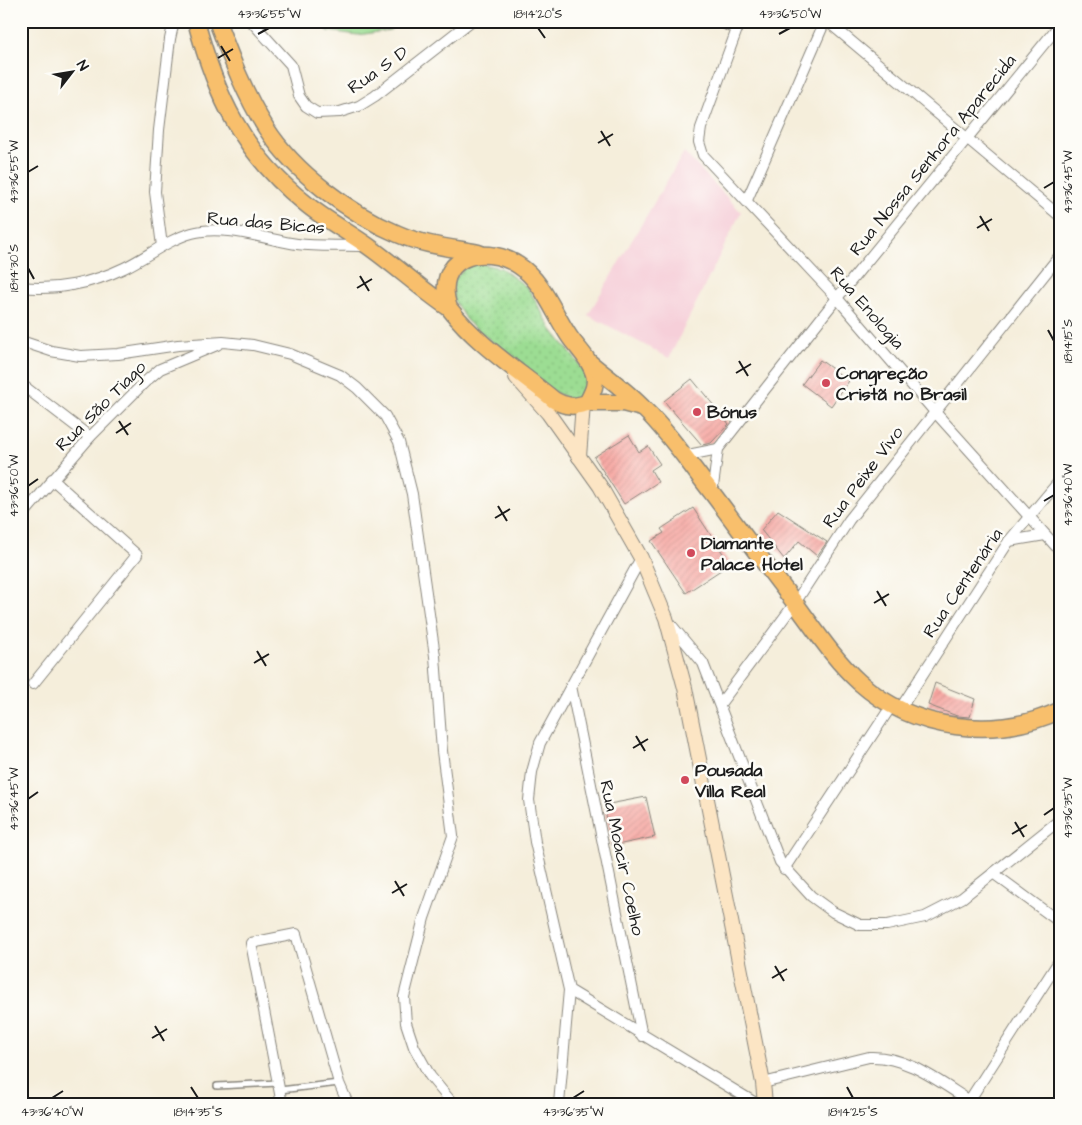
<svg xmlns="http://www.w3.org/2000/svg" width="1082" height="1125" font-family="'Architects Daughter',sans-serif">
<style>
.built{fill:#f6cfd9}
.grass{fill:#9cdd93;stroke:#5c7c58}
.park{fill:url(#park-dots);stroke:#5c7c58}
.building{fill:url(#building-hatch)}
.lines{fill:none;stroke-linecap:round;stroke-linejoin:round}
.service-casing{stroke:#88857c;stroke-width:8}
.minor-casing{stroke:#88857c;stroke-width:12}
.secondary-casing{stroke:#88857c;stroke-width:16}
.trunk-casing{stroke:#88857c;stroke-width:19}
.service{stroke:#fff;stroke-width:5}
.minor{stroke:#fff;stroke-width:10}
.secondary{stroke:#fce5c4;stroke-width:14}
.trunk{stroke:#f8bf6c;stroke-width:16}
.ticks{fill:none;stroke:#1c1c1c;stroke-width:2}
.poi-dot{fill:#d1495b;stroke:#fdfcf7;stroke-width:2}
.labels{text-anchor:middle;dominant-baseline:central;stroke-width:5;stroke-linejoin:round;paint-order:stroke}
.street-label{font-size:18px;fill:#1c1c1c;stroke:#fdfcf7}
.poi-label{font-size:18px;font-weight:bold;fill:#1c1c1c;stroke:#fdfcf7;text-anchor:start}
.neatline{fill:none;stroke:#1c1c1c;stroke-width:2}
.ticks-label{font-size:12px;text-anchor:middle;fill:#1c1c1c}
</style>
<defs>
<pattern id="park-dots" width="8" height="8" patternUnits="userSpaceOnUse" patternTransform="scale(1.25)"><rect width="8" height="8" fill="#9cdd93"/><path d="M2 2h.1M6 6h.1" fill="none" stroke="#86bd7e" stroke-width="1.8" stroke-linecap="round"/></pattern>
<pattern id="building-hatch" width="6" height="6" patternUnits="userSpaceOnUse" patternTransform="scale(1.25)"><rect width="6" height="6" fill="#f6a19c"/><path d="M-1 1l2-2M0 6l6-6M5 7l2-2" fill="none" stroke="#d28a86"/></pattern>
</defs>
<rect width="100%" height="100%" fill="#fdfcf7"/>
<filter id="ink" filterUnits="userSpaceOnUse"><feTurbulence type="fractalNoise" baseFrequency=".02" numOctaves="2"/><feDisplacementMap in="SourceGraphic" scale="10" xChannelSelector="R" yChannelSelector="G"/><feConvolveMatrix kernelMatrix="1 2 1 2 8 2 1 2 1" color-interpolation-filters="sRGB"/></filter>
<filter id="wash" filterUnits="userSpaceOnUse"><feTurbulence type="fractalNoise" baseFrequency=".0096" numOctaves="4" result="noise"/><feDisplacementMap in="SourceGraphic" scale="20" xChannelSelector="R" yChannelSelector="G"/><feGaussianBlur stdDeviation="1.12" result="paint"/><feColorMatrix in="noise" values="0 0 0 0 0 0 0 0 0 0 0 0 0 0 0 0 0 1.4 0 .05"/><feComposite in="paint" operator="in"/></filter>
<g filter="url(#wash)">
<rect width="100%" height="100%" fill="#f5eedb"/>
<polygon class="built" points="684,152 741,212 669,358 588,315"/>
<polygon class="grass" points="320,21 402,21 390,30 358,35 328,31"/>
<polygon class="park" points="477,263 501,268 528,288 552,330 584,370 588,388 586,398 576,403 547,388 466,320 454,300 453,283 458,275 466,267"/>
<g id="blocks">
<g class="building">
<polygon points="820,360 849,381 831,406 802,384"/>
<polygon points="692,379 729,424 711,443 702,445 664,401"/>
<polygon points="629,435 639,452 648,446 660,464 651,470 658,482 624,504 594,457"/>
<polygon points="693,508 730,564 686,593 651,541 664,533 661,529"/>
<polygon points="778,510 827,542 817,556 799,541 784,559 761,530"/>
<polygon points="935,683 975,699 970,717 957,716 928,705"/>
<polygon points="646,797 655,837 612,846 604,805"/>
</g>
</g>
</g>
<g filter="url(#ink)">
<use href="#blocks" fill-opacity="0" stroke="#88857c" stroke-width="1"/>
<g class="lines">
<g class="service-casing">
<g id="service">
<polyline points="715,21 736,32"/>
<polyline points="217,1086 278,1083"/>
<polyline points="280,1090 339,1083"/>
</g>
</g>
<g class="minor-casing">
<g id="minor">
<polyline points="251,21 291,65 299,96 306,106 317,113 340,112 359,106 375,96 471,21"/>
<polyline points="740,21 701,128 699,142 703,155 837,298 935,412 1061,552"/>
<polyline points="827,21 1061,217"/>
<polyline points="747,200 825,21"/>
<polyline points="162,246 155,192 159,130 170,39 174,21"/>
<path d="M21 287C56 291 93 283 124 268 147 257 167 240 192 233 223 224 265 239 297 244 319 247 343 245 365 246"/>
<polyline points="21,341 51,351 80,356 118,354 178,345 223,342 253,345 290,354 340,375 357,388 385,416 399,442 412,494 435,656 442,751 453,836 424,918 404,997 406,1023 414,1047 430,1076 453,1104"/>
<polyline points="21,384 90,437"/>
<polyline points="683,456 718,449"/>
<polyline points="712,494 718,449 837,298 1061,23"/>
<polyline points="21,517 90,437 145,382 160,369 217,345"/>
<polyline points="1009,541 1045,535"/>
<polyline points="641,558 540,743 532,772 529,800 535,842 569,990 757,1104"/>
<polyline points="668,621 703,663 780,862 811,896 833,912 860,925 887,925 925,917 962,898 1061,819"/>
<polyline points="33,684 137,555 52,479"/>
<polyline points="571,686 642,1036"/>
<polyline points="720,704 795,603 849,520 1061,254"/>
<polyline points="900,709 1009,541 1061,479"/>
<polyline points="784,869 892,705"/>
<polyline points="993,873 1061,923"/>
<path d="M763 1083 869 1057C908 1055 943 1085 975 1104"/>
<polyline points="282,1104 251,943 296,934 339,1083 348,1104"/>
<polyline points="559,1104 569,990"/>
<polyline points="967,1104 1061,958"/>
</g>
</g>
<g class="secondary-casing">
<g id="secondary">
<polyline points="516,377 548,413 600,486 641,558 666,618 685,688 763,1083 765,1104"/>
<polyline points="579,457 583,404"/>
</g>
</g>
<g class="trunk-casing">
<g id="trunk">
<path d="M196 21C216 97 243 153 305 203 324 219 347 231 368 246 396 266 421 289 449 308 477 345 519 371 554 400 566 407 574 407 587 403 592 393 597 385 594 374 590 359 577 348 569 336 553 312 543 281 518 265 482 242 432 258 449 308"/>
<path d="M217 21C231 58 245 95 266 128 294 172 350 214 398 234 423 245 452 248 479 253"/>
<path d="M589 362C608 378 628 392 644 409 670 434 691 466 713 494 740 530 767 567 795 603 815 630 834 659 859 682 914 731 995 741 1061 710"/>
<polyline points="587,403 623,403 642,408"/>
</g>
</g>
<use href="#service" class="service"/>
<use href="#minor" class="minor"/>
<use href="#secondary" class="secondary"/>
<use href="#trunk" class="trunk"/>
</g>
</g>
<path class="ticks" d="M538 28 545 38M258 34 269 28M779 34 790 28M221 46 230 61M218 58 233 49M601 131 610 146M598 143 613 134M28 172 38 166M1044 188 1054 182M980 216 989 231M977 228 992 219M28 268 34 279M360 276 369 291M357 288 372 279M1048 330 1054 341M739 361 748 376M736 373 751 364M119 421 128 435M116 433 131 423M28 486 38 479M1044 501 1054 495M498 506 507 521M495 518 510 509M877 591 886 606M874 603 889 594M257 651 266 666M254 663 269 654M636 736 645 751M633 748 648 739M28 799 38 792M1044 815 1054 808M1015 822 1024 837M1012 834 1027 825M395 881 404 896M392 893 407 884M775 966 784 981M772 978 787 969M155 1026 164 1041M152 1038 167 1029M191 1087 198 1098M847 1087 853 1098M52 1098 63 1091M573 1098 584 1091"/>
<g class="poi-dot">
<circle cx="826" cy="383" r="5"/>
<circle cx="697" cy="412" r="5"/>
<circle cx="691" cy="553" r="5"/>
<circle cx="685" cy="780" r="5"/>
</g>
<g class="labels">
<g class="street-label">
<text transform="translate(378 70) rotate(-35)">Rua S D</text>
<text transform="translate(933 155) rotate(-51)">Rua Nossa Senhora Aparecida</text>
<text transform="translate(266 223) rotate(5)">Rua das Bicas</text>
<text transform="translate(867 308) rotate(49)">Rua Enologia</text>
<text transform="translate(101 406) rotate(-45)">Rua São Tiago</text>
<text transform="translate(863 477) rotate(-53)">Rua Peixe Vivo</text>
<text transform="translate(963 583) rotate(-56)">Rua Centenária</text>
<text transform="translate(622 858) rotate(78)">Rua Moacir Coelho</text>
</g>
<g class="poi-label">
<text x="836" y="373">Congreção<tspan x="836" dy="21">Cristã no Brasil</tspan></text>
<text x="707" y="412">Bónus</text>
<text x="701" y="543">Diamante<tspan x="701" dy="21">Palace Hotel</tspan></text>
<text x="695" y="770">Pousada<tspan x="695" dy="21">Villa Real</tspan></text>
</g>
</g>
<rect width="1082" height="1125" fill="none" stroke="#fdfcf7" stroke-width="55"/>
<g transform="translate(72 72) rotate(59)" stroke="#fdfcf7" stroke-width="4" paint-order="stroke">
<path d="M0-4L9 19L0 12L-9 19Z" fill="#1c1c1c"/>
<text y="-8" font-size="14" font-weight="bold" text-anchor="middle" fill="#1c1c1c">N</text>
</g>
<rect x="28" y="28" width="1026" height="1070" class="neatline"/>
<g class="ticks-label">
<text x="269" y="18">43°36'55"W</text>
<text x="538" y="18">18°14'20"S</text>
<text x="790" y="18">43°36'50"W</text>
<text transform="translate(14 172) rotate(-90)" y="4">43°36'55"W</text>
<text transform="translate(1068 182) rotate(-90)" y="4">43°36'45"W</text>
<text transform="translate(14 268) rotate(-90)" y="4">18°14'30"S</text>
<text transform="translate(1068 341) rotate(-90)" y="4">18°14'15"S</text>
<text transform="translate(14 486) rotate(-90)" y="4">43°36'50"W</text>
<text transform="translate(1068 495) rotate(-90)" y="4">43°36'40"W</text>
<text transform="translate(14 799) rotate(-90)" y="4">43°36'45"W</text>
<text transform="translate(1068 808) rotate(-90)" y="4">43°36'35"W</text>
<text x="52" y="1116">43°36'40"W</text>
<text x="198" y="1116">18°14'35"S</text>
<text x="573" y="1116">43°36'35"W</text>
<text x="853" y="1116">18°14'25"S</text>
</g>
</svg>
